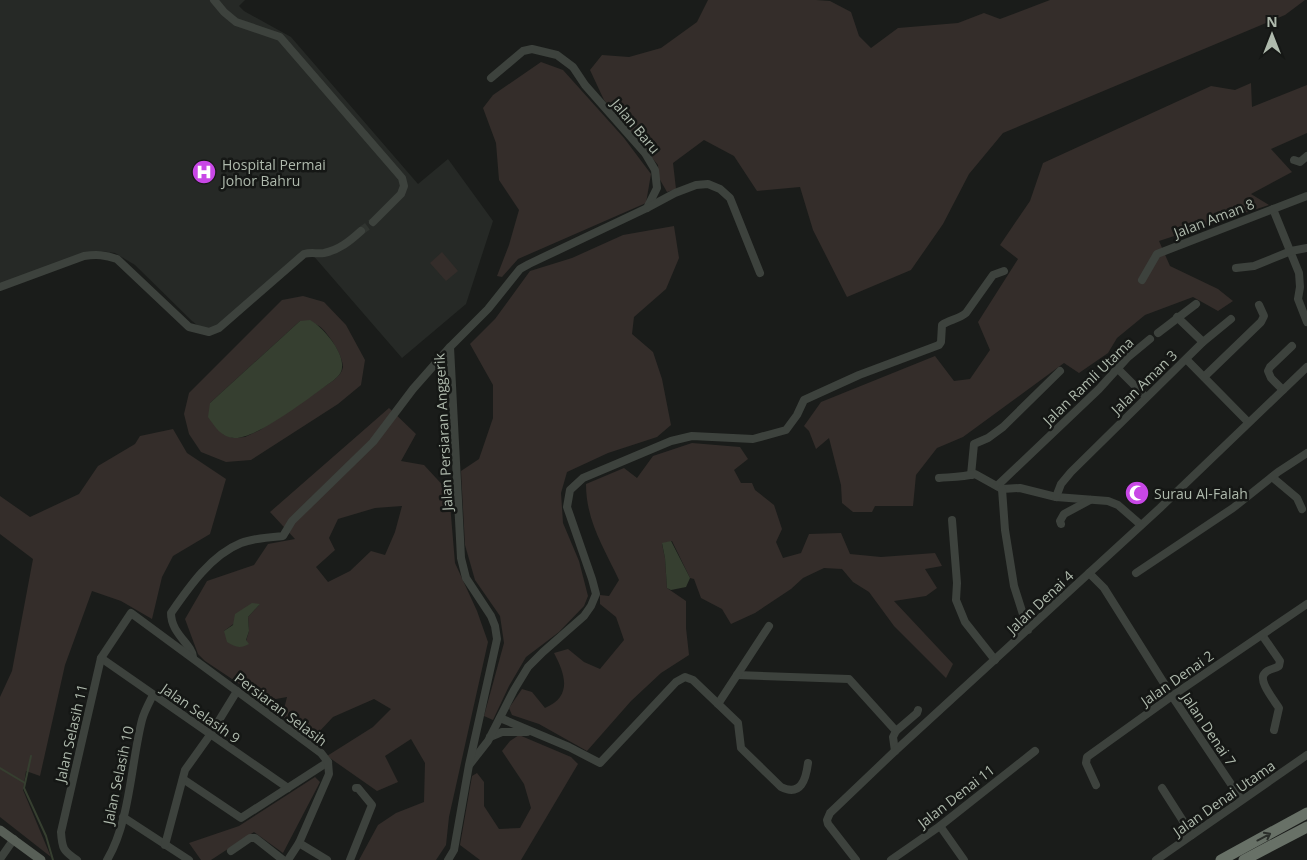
<svg xmlns="http://www.w3.org/2000/svg" width="1307" height="860" font-family="'Open Sans',sans-serif">
<style>
.built{fill:#262926}
.green{fill:#342d2a;fill-rule:evenodd}
.water{fill:#363f30}
.lines{fill:none;stroke-linecap:round;stroke-linejoin:round}
.stream{stroke:#363f30;stroke-width:2}
.minor-tunnel{stroke:#303430;stroke-width:8;stroke-dasharray:8 4;stroke-linecap:butt}
.minor{stroke:#3d423d;stroke-width:8}
.major{stroke:#585f57;stroke-width:9}
.highway{stroke:#687167;stroke-width:11}
.oneway{stroke:#2a2e2a}
.labels{text-anchor:middle;dominant-baseline:central;stroke-width:5;stroke-linejoin:round;paint-order:stroke}
.street-label{font-size:14px;fill:#afbaad;stroke:#151715}
.poi-label{font-size:14px;fill:#afbaad;stroke:#151715;text-anchor:start}
</style>
<rect width="100%" height="100%" fill="#1a1c1a"/>
<polygon class="built" points="0,0 245,0 239,6 244,11 291,37 418,184 448,159 493,221 466,304 402,358 311,253 215,328 201,328 192,321 135,265 115,253 100,251 0,284"/>
<g class="green">
<polygon points="708,0 816,0 830,1 851,12 859,36 871,48 898,28 958,23 984,13 1000,19 1050,0 1305,0 1285,15 1003,133 969,174 943,224 911,270 847,297 813,230 800,187 757,191 734,156 704,140 673,163 676,189 667,192 659,178 658,165 604,100 590,70 602,55 629,57 661,48 697,22"/>
<polygon points="541,62 563,70 624,138 651,174 646,203 518,259 502,277 497,276 509,245 519,210 499,180 496,143 483,108 493,95"/>
<polygon points="1251,83 1252,107 1307,85 1307,133 1271,149 1292,172 1251,194 1269,205 1159,241 1170,266 1218,289 1233,301 1218,311 1193,297 1145,315 1117,338 1108,353 1079,373 1064,363 963,437 937,448 916,475 913,506 875,506 872,512 853,512 842,503 841,485 829,438 816,449 809,431 804,426 821,402 935,356 954,381 970,379 990,350 978,322 1018,259 1000,245 1030,201 1043,163 1211,86 1235,90"/>
<polygon points="674,226 679,258 666,289 634,317 632,334 653,352 662,379 671,425 657,437 608,453 567,472 561,493 563,523 579,561 588,596 584,606 559,632 526,657 509,686 493,720 484,716 504,643 500,616 475,580 465,545 461,471 479,459 493,418 493,385 470,344 495,319 530,271 572,258 623,235"/>
<polygon points="442,252 458,271 446,281 430,263"/>
<path d="M303 296 324 302 346 325 365 360 361 385 338 404 251 460 226 462 201 452 189 434 184 414 189 393 282 300ZM300 321C306 322 314 322 319 326 328 332 343 356 343 367 342 373 338 376 334 380L260 430 245 437 233 438 223 434 210 403Z"/>
<path d="M389 408 416 434 401 461 424 465 449 492 455 563 477 611 488 642 449 817 446 845 436 860H359L378 825 396 813 424 802 425 763 411 739 385 756 398 782 377 791 327 756 373 727 391 709 374 699 333 717 317 734 282 717 287 697 265 701 205 661 198 654 185 619 207 581 254 565 268 544 295 539 270 512ZM402 506 395 532 385 555 371 551 350 571 328 582 316 567 335 550 329 538 338 519 375 508ZM260 604 248 617 249 631 246 641 248 644 224 631Z"/>
<polygon points="173,429 187,453 226,479 210,534 173,556 162,577 152,619 121,601 92,591 65,665 40,776 26,771 23,790 51,857 0,817 0,697 12,671 33,559 0,534 0,496 30,517 79,494 98,466 135,444 140,436"/>
<path d="M692 443 740 447 748 459 734 470 741 483H752L755 490 774 505 782 529 776 542 783 558 801 553 809 534 841 533 850 554 881 557 935 553 942 566 925 569 937 588 926 596 894 601 953 664 946 678 894 626 869 592 853 582 842 569 824 568 803 578 791 589 755 613 731 624 722 609 701 598 694 579 690 578 672 541 662 544 665 558 667 588 686 601V628L689 655 661 673 631 701 587 751 539 724 512 715 509 708 522 689 532 692 545 708C573 696 565 674 554 653L568 649 584 662 600 669 624 640 616 617 600 604V595L609 596 619 580C604 548 586 521 586 484L624 468 637 478 653 456Z"/>
<polygon points="519,735 571,757 578,764 521,860 480,860 460,845 472,776 477,773 484,782 484,806 499,829 520,828 531,808 524,784 502,751 510,741"/>
<polygon points="315,777 320,782 283,853 254,832 211,860 201,860 189,843 239,826"/>
</g>
<g class="water">
<path d="M310 320C323 327 344 352 342 367 342 373 338 376 334 380 314 394 256 440 234 438 221 437 215 427 208 417L210 403 300 321Z"/>
<polygon points="671,541 690,578 686,587 671,590 667,588 665,558 662,543"/>
<path d="M252 603 260 604 248 617 249 631 246 640 249 644C240 649 235 647 227 642L224 631 233 625 235 614Z"/>
</g>
<g class="lines">
<g class="stream">
<polyline points="31,756 24,788 46,836 53,860"/>
<polyline points="0,768 25,783"/>
</g>
<polyline class="minor-tunnel" points="361,231 373,222"/>
<g class="minor">
<polyline points="214,0 224,12 236,22 280,37 402,178 404,186 401,194 373,222"/>
<polyline points="491,78 523,51 532,49 557,55 573,67 585,85 645,153 655,170 657,188 647,208"/>
<polyline points="1294,160 1300,162 1307,156"/>
<polyline points="1273,209 1299,273 1300,287 1298,299 1307,322"/>
<polyline points="1236,268 1254,266 1291,251 1307,248"/>
<polyline points="1142,280 1157,254 1307,196"/>
<path d="M0 287 84 256C97 254 105 255 117 259L189 327 209 332 219 328 304 254C311 252 317 254 324 253 339 250 350 241 361 231"/>
<polyline points="1177,317 1203,342"/>
<polyline points="1158,333 1196,304"/>
<polyline points="1187,360 1248,422"/>
<polyline points="1117,368 1146,397"/>
<polyline points="1204,377 1261,322 1264,316 1259,305"/>
<polyline points="1283,390 1271,378 1268,371 1270,367 1292,346"/>
<polyline points="971,475 974,444 988,438 1003,427 1060,371"/>
<polyline points="1272,477 1297,498 1302,509"/>
<path d="M939 478C951 477 963 477 975 474L1002 489 1020 488 1056 497 1108 501 1118 505 1141 525"/>
<polyline points="997,486 1099,389 1127,358 1150,339"/>
<polyline points="1002,489 1005,530 1014,586 1028,630"/>
<polyline points="1056,497 1061,484 1071,472 1203,342 1231,319"/>
<polyline points="952,520 957,583 956,600 965,622 995,660"/>
<polyline points="1061,524 1060,521 1064,514 1090,500"/>
<polyline points="1089,573 1104,588 1172,696 1241,799"/>
<polyline points="1136,573 1233,508 1278,472 1307,453"/>
<path d="M1262 635 1280 661 1279 666C1275 669 1268 669 1265 673 1257 680 1274 700 1279 708L1274 730"/>
<path d="M193 657C192 644 171 634 171 613 189 587 211 555 241 543 254 538 270 537 283 536L292 521 373 442 413 389 450 347"/>
<polyline points="101,658 288,788"/>
<polyline points="737,675 849,679 896,731 893,737 895,751"/>
<polyline points="718,704 769,626"/>
<path d="M500 718 569 747 600 763 676 682 685 677 693 680 738 723 741 748 781 787C801 797 806 779 808 763"/>
<polyline points="896,731 917,713 918,710"/>
<polyline points="490,737 502,732 527,732"/>
<path d="M470 764 488 741 514 690 528 667 543 652 584 616 591 606 596 594 592 579 567 507 570 490 583 478 671 441 692 436 753 439 786 430 797 415 804 400 859 375 939 345 941 342 942 325C949 320 959 319 966 313L993 275 1004 271"/>
<polyline points="183,779 241,818 328,762"/>
<polyline points="1096,785 1086,763 1087,757 1172,696 1307,604"/>
<polyline points="1162,788 1192,835"/>
<polyline points="123,817 189,860"/>
<polyline points="940,826 964,860"/>
<polyline points="299,843 327,860"/>
<polyline points="165,845 185,770 210,735 237,691"/>
<polyline points="231,851 250,838 255,838 283,860"/>
<polyline points="0,859 14,839"/>
<path d="M77 860C63 851 62 848 61 832L101 658 131 613 321 753 328 762 329 774 299 843 288 860"/>
<path d="M107 860C130 822 131 763 142 720 144 712 149 703 153 695"/>
<polyline points="350,860 372,805 358,788 356,788"/>
<polyline points="448,860 454,850 469,765 497,639 495,626 491,616 466,578 461,558 450,347 488,309 520,269 529,264 647,208 675,193 696,185 708,184 720,189 730,198 760,273"/>
<polyline points="856,860 828,824 827,820 830,813 895,751 1160,508 1307,367"/>
<polyline points="891,860 940,826 1035,751"/>
<polyline points="1156,860 1307,755"/>
</g>
<polyline class="major" points="0,830 41,860"/>
<g class="highway">
<polyline points="1221,860 1307,813"/>
<polyline points="1244,860 1307,827"/>
</g>
</g>
<defs><path id="oneway-shaft" d="M-6 0H5M1.5-3L5.5 0L1.5 3" fill="none" stroke-width="1.6" stroke-linecap="round" stroke-linejoin="round" transform="scale(1.25)"/></defs>
<use class="oneway" href="#oneway-shaft" transform="translate(1264 837) rotate(-28)"/>
<defs>
<g id="hospital-disc" transform="scale(1.25)"><circle r="9.5" fill="#c847e6" stroke="#151715"/><path d="M-5-5h3v3.5h4V-5h3V5h-3V1.5h-4V5h-3Z" fill="#fff"/></g>
<g id="mosque-disc" transform="scale(1.25)"><circle r="9.5" fill="#c847e6" stroke="#151715"/><path d="M3.5-4.9A6 6 0 1 0 3.5 4.9A5 5 0 1 1 3.5-4.9Z" fill="#fff"/></g>
</defs>
<g fill-rule="evenodd">
<use href="#hospital-disc" x="204" y="172"/>
<use href="#mosque-disc" x="1137" y="493"/>
</g>
<g class="labels">
<g class="street-label">
<text transform="translate(636 126) rotate(50)">Jalan Baru</text>
<text transform="translate(1214 218) rotate(-21)">Jalan Aman 8</text>
<text transform="translate(1088 381) rotate(-44)">Jalan Ramli Utama</text>
<text transform="translate(1144 382) rotate(-44)">Jalan Aman 3</text>
<text transform="translate(443 432) rotate(-93)">Jalan Persiaran Anggerik</text>
<text transform="translate(1040 602) rotate(-43)">Jalan Denai 4</text>
<text transform="translate(1177 678) rotate(-35)">Jalan Denai 2</text>
<text transform="translate(281 709) rotate(37)">Persiaran Selasih</text>
<text transform="translate(201 713) rotate(35)">Jalan Selasih 9</text>
<text transform="translate(1209 729) rotate(56)">Jalan Denai 7</text>
<text transform="translate(71 733) rotate(-77)">Jalan Selasih 11</text>
<text transform="translate(118 775) rotate(-78)">Jalan Selasih 10</text>
<text transform="translate(956 796) rotate(-38)">Jalan Denai 11</text>
<text transform="translate(1224 798) rotate(-35)">Jalan Denai Utama</text>
</g>
<g class="poi-label">
<text x="222" y="164">Hospital Permai<tspan x="222" dy="16">Johor Bahru</tspan></text>
<text x="1154" y="493">Surau Al-Falah</text>
</g>
</g>
<g transform="translate(1272 35)" stroke="#151715" stroke-width="4" paint-order="stroke">
<path d="M0-4L9 19L0 12L-9 19Z" fill="#afbaad"/>
<text y="-8" font-size="14" font-weight="bold" text-anchor="middle" fill="#afbaad">N</text>
</g>
</svg>
